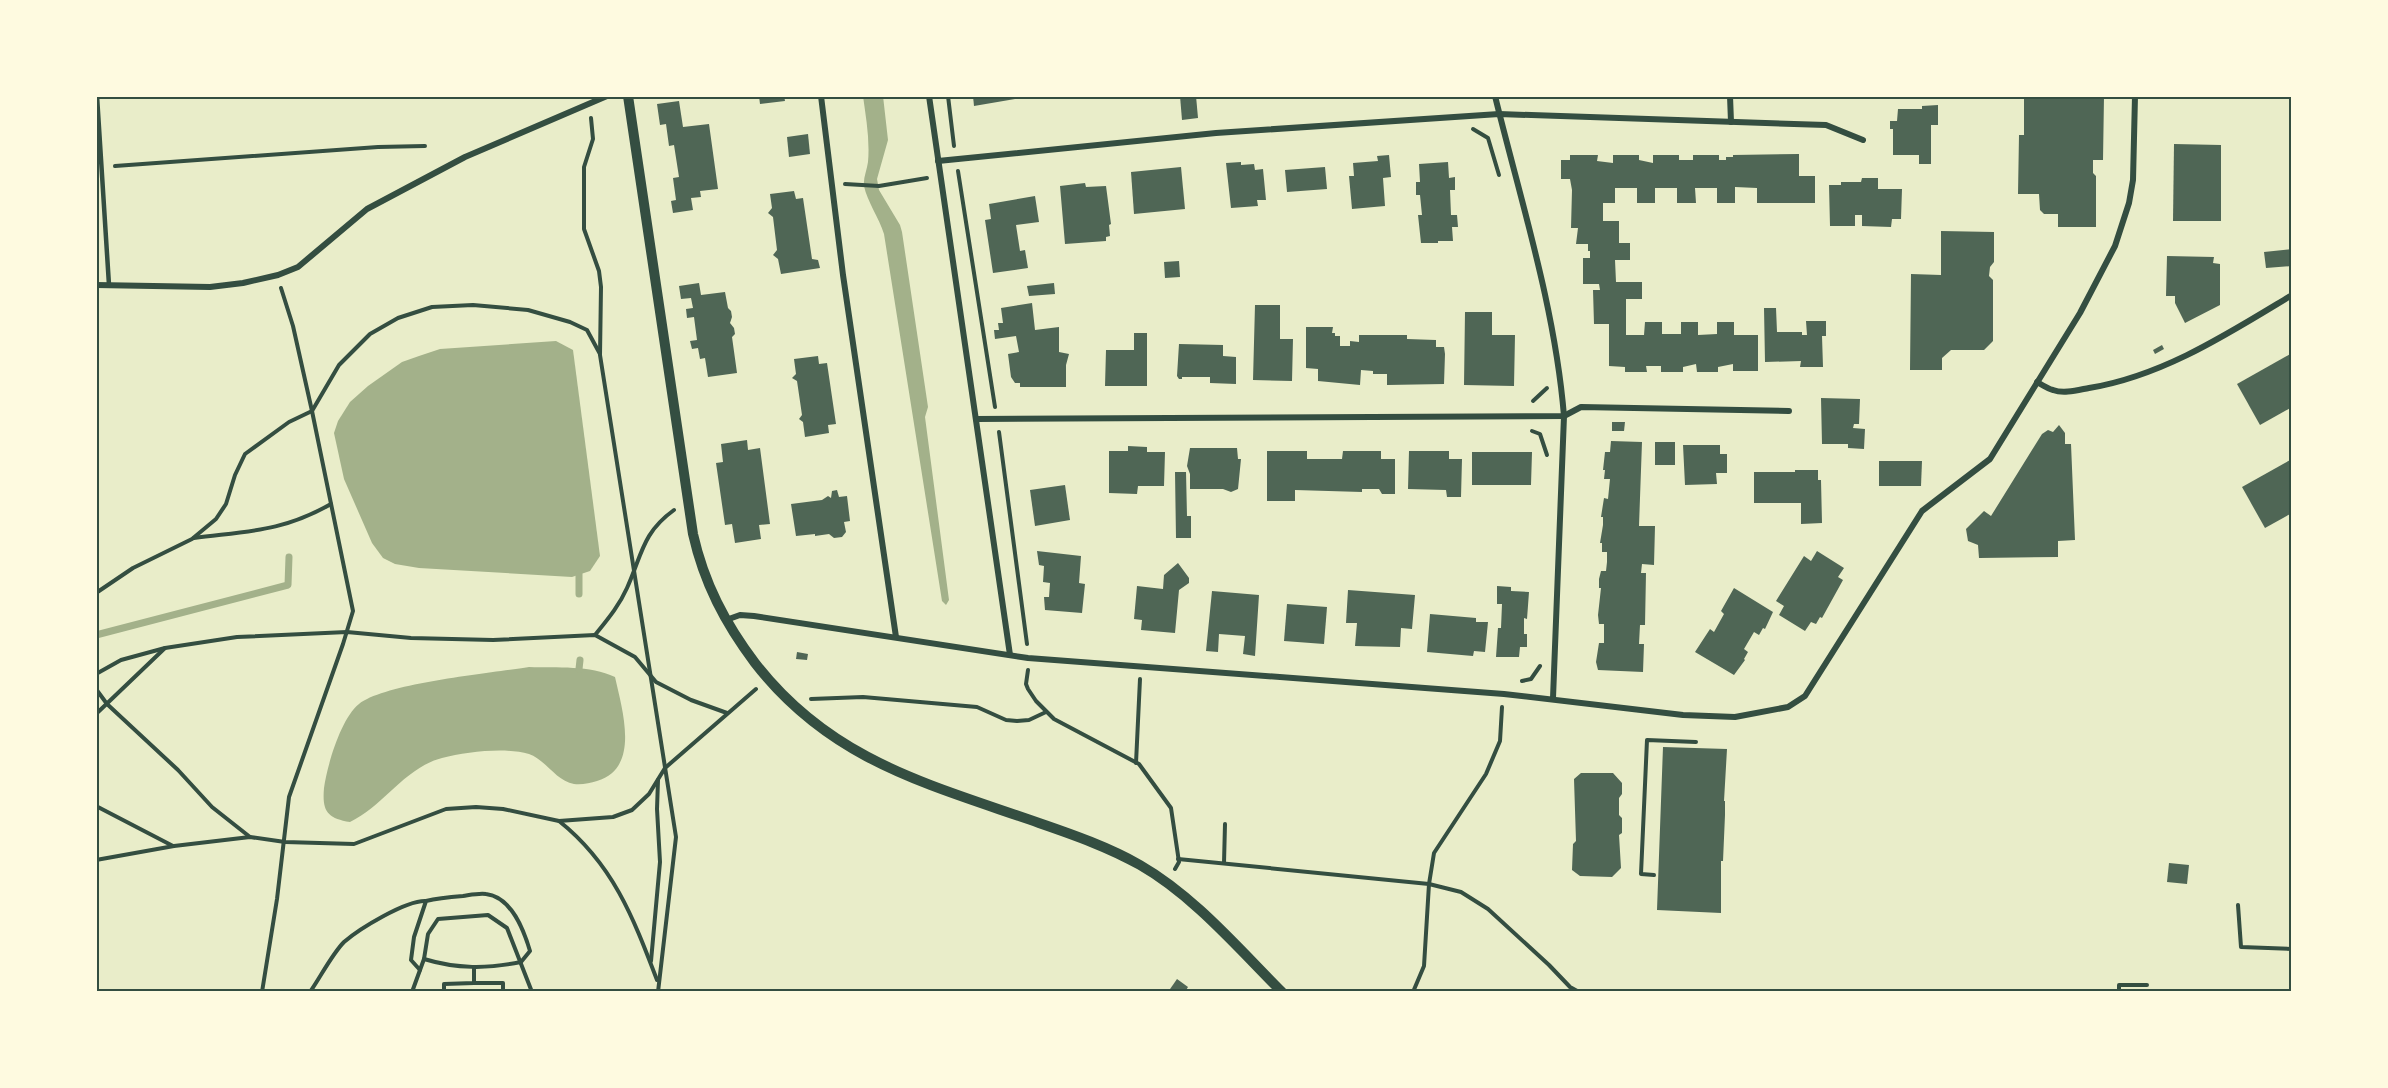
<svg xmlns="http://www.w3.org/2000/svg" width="2388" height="1088" font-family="'Source Sans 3',sans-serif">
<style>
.water{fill:#a3b18a}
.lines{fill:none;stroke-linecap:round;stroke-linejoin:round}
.stream{stroke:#a3b18a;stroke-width:7}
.building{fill:#4f6655}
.path{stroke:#344e41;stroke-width:4}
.service{stroke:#344e41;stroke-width:4.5}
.minor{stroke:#344e41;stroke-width:6}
.tertiary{stroke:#344e41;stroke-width:10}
.neatline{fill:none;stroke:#344e41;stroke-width:2}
</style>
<rect width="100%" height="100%" fill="#e9edc9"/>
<g class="water">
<path d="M863 96H883L888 140 877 179 879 190 900 225 902 232 928 407 925 417 949 600 946 605 942 601 884 234C879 218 867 201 864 186 863 178 867 170 868 162 870 140 866 118 863 96Z"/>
<polygon points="556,341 573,350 600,556 590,571 572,577 419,568 395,564 383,558 372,543 344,479 334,433 338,421 350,402 368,386 402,362 419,356 440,349"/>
<path d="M529 667C557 668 590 665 615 677 622 709 641 768 597 781 590 783 582 785 574 784 556 781 546 760 529 754 504 747 467 752 442 758 404 768 384 806 350 822 327 818 322 811 324 788 327 766 341 718 359 704 385 683 492 673 529 667Z"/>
</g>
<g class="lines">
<g class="stream">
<polyline points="579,574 579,594"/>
<polyline points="96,635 288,585 289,557"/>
<polyline points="579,669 580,660"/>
</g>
</g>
<g class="building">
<polygon points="759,96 784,96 785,101 760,104"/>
<polygon points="973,96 1014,96 1015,99 974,106"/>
<polygon points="1180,96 1196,96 1198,118 1182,120"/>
<polygon points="1271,96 1291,96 1291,98 1271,99"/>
<polygon points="2024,96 2104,96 2103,160 2093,160 2093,173 2096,176 2096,227 2058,227 2058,214 2044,214 2040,210 2039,194 2018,194 2019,135 2024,135"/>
<polygon points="679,101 683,127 709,124 718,189 700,191 701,197 691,198 693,210 673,213 671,201 676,200 673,178 679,177 674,145 669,146 666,124 660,125 657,104"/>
<polygon points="1938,105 1938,125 1931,125 1931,164 1919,164 1919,155 1893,155 1893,129 1890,129 1890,121 1897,121 1898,109 1922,109 1922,106"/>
<polygon points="808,134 810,154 789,157 787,137"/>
<polygon points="2174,144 2221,145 2221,221 2173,221"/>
<polygon points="1799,154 1799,176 1815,176 1815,203 1757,203 1757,188 1735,187 1735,203 1717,203 1717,188 1695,188 1696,203 1677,203 1677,188 1655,188 1655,203 1637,203 1637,188 1615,188 1615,203 1603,203 1603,221 1619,221 1619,243 1630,243 1630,260 1615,260 1616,282 1642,282 1642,299 1626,299 1626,335 1644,335 1645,322 1662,322 1662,334 1681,334 1681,322 1698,322 1698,335 1717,334 1717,322 1734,322 1734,335 1758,335 1758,371 1733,371 1733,364 1718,367 1718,372 1697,372 1696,364 1683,367 1683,372 1661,372 1661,366 1646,366 1647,372 1625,372 1625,367 1609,366 1609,324 1594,324 1593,290 1600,290 1599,284 1583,284 1583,258 1590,258 1590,251 1588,251 1588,244 1576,244 1578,228 1571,228 1572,190 1570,179 1561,179 1561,160 1570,160 1570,155 1598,155 1597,161 1613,163 1613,155 1639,155 1639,160 1653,163 1653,155 1679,155 1679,160 1693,160 1693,155 1719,155 1719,160 1726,160 1726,157 1733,157 1733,155"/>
<polygon points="1389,155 1391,177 1383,178 1385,206 1352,209 1349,176 1354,176 1353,163 1378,161 1377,156"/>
<polygon points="1241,162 1241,165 1254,164 1255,170 1263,169 1266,200 1257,200 1258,206 1231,208 1226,163"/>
<polygon points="1448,162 1449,178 1455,177 1455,190 1450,190 1451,215 1457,215 1458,227 1452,227 1453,241 1438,241 1438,243 1421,243 1418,215 1422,215 1420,195 1416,195 1416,182 1420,182 1419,164"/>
<polygon points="1181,167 1185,209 1134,214 1131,172"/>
<polygon points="1325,167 1327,189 1287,192 1285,170"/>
<polygon points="1862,178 1878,178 1878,189 1902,189 1901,219 1892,219 1891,227 1862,226 1862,215 1855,215 1855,226 1830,226 1829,185 1841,185 1841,182 1861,182"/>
<polygon points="1085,183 1086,187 1106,186 1111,224 1109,225 1110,236 1106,237 1106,241 1065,244 1060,186"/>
<polygon points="794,191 796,199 803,198 812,259 818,260 820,268 781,274 778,259 773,255 777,250 773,217 768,213 772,208 770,194"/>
<polygon points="1035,196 1039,222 1016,225 1020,251 1025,250 1028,268 993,273 985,220 991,219 989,204"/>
<polygon points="1941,231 1994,232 1994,262 1990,267 1989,276 1993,280 1993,341 1984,350 1951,350 1942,358 1942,370 1910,370 1911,274 1941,275"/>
<polygon points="2292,249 2292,266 2266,268 2264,252"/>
<polygon points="2167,256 2214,257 2213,263 2220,264 2220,305 2185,323 2175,303 2175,296 2166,296"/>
<polygon points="1179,261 1180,277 1165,278 1164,262"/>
<polygon points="699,283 701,295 725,292 728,308 731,311 732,317 730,323 734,328 735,334 732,337 737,373 708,377 705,358 700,359 698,348 692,349 690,341 697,340 694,317 687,318 686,309 693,308 691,298 681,299 679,286"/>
<polygon points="1054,283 1055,294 1029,296 1027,286"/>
<polygon points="1032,303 1035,330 1059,327 1059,352 1069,354 1066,365 1066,387 1020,387 1020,383 1015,383 1011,377 1008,354 1019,352 1016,336 995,339 994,330 999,330 998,323 1003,323 1001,308"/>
<polygon points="1255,305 1280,305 1280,339 1293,339 1292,381 1253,380"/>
<polygon points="1764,308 1776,308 1777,332 1802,332 1802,335 1807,335 1806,321 1826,321 1826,336 1822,336 1823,367 1800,367 1801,361 1765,362"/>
<polygon points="1465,312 1492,312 1492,335 1515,335 1514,386 1464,385"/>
<polygon points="1306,327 1333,327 1332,333 1335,333 1335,336 1340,336 1340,346 1350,346 1350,341 1359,342 1359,335 1407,335 1407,339 1436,340 1436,347 1444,347 1445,354 1444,384 1387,385 1387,374 1373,374 1373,371 1361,370 1360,385 1318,381 1318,369 1306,368"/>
<polygon points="1134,333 1147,333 1147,386 1105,386 1106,350 1134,350"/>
<polygon points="1179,344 1223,345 1223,356 1236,357 1236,384 1210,383 1210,377 1182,377 1182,379 1179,379 1177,376"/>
<polygon points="2162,345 2164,349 2155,354 2153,350"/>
<polygon points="2292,353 2292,407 2260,425 2237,384"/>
<polygon points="818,356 819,364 827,363 836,424 828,425 829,433 805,437 803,422 799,419 802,415 797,381 792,378 796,374 794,359"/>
<polygon points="1821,398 1860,399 1859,424 1854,424 1853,428 1865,429 1864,449 1848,448 1848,444 1822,444"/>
<polygon points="1612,422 1625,422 1624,431 1612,431"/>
<polygon points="2059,425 2065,433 2065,444 2071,444 2075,540 2058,541 2058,557 1979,558 1978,545 1968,541 1966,529 1984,511 1991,516 2042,434 2048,430 2053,432"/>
<polygon points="747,440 748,450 760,448 770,524 759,525 761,539 735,543 732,524 725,525 716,463 723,462 721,444"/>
<polygon points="1611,441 1642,442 1639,526 1655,526 1654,565 1642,564 1641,573 1646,573 1645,625 1640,625 1639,644 1644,644 1643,672 1598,670 1596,662 1599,643 1604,643 1604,624 1599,624 1598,615 1601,588 1599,588 1599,579 1601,571 1606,571 1607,562 1607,552 1602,552 1602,543 1600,543 1603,525 1603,517 1601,517 1604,498 1608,499 1610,479 1604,479 1605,470 1603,470 1605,452 1610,452"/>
<rect x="1655" y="442" width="20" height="23"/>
<polygon points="1683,445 1720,445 1720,454 1727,454 1727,473 1716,473 1717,484 1685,485"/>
<polygon points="1128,446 1147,447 1147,452 1165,452 1164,486 1138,486 1137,494 1109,493 1109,451 1128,451"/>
<polygon points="1190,448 1237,448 1238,459 1241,459 1238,489 1231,492 1223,489 1190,489 1190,474 1187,466"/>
<polygon points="1267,451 1307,451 1307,459 1342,459 1343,451 1381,451 1381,459 1395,459 1395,494 1382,494 1379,489 1362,489 1362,492 1295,490 1295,501 1267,501"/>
<polygon points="1409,451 1449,451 1449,459 1462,459 1461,497 1447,497 1446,490 1408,489"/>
<polygon points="1472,452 1532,452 1531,485 1472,485"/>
<polygon points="2292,459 2292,513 2265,528 2242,487"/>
<polygon points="1879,461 1922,461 1921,486 1879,486"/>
<polygon points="1795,470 1818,470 1818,480 1821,480 1822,523 1801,524 1801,503 1754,503 1754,472 1795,472"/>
<polygon points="1175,472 1186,472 1187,516 1191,516 1191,538 1176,538"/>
<polygon points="1065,485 1070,520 1035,526 1030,490"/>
<polygon points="837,490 839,497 847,496 850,521 844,522 846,532 842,537 834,538 829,534 815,536 815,534 796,536 791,504 822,500 828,496 831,498 832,491"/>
<polygon points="1037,551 1081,556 1079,583 1085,584 1082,613 1045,610 1044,597 1049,597 1050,583 1043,582 1044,566 1039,565"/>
<polygon points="1817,551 1844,568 1838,577 1843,580 1822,618 1820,617 1816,624 1811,622 1805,631 1779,615 1784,606 1776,601 1804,556 1811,561"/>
<polygon points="1178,563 1189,578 1189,583 1179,590 1175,633 1141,630 1142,620 1134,619 1137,586 1163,589 1164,575"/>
<polygon points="1497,586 1511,587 1511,591 1529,592 1527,619 1524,618 1524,634 1527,634 1527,647 1520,647 1519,657 1496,657 1498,628 1501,628 1502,604 1497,604"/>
<polygon points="1734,588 1773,612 1765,629 1763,628 1759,635 1754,632 1744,649 1748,652 1744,659 1745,660 1734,675 1695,652 1710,629 1714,632 1724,614 1721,611"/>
<polygon points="1348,590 1415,595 1412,629 1401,628 1400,647 1355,646 1357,623 1346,623"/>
<polygon points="1212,591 1259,595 1255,656 1243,654 1245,636 1219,634 1218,652 1206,651"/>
<polygon points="1287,604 1327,607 1324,644 1284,641"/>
<polygon points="1430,614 1476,618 1476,622 1488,622 1485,652 1474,651 1473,656 1427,652"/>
<polygon points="797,652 808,654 807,660 796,659"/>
<polygon points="1663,747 1727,749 1724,801 1725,801 1725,815 1723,861 1721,861 1721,913 1657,910"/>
<polygon points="1581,773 1613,773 1622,783 1622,794 1619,798 1619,815 1622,818 1622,833 1619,835 1621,868 1612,877 1580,876 1572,870 1573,844 1576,841 1574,779"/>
<polygon points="2169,863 2189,865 2187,884 2167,882"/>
<polygon points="1177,979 1188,987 1185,992 1168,992"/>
</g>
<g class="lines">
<g class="path">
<polyline points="948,96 954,146"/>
<polyline points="591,118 593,139 584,167 584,229 599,271 601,287 600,355 676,837 658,992"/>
<polyline points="1473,129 1488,138 1499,175"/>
<polyline points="115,166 378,147 425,146"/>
<polyline points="958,171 995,407"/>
<polyline points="845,184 879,186 927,178"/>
<polyline points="1533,401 1547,388"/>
<polyline points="1532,431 1540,434 1547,455"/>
<polyline points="999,432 1027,644"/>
<path d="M194 538C247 531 282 532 331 504"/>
<polyline points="96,593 133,568 192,539 216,519 226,504 235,475 245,454 289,422 312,411 339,365 370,334 398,318 432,307 473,305 528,310 570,322 587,330 600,354"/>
<path d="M595 635C607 620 619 606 627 588 642 555 642 533 674 510"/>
<polyline points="1028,670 1026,684 1028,689 1036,701 1054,719 1139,764 1171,808 1179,862 1175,869"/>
<polyline points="96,674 121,660 165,648 237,637 347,632 411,638 493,640 595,635 635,657 656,682 691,700 727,713"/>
<polyline points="1522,681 1531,679 1540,666"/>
<polyline points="96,689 107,704 178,770 212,807 250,837"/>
<polyline points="811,699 863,697 977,707 1006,720 1017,721 1029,720 1046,712"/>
<polyline points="96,714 165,648"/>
<polyline points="1136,763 1140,679"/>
<polyline points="96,806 173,846"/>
<path d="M559 821C613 864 633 917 657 980"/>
<polyline points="1178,859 1429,884 1461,892 1488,909 1549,965 1570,987 1579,992"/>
<polyline points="96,860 174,846 250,837 285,842 354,844 446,809 476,807 503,809 559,821 613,817 632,810 649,794 665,768 756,689"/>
<polyline points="1224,863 1225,824"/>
<polyline points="1654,875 1641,874 1647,740 1696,742"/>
<polyline points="2238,905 2241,947 2292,949"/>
<polyline points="651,961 660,862 657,809 658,780"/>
<path d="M420 970 411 960 414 937 426 901C438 898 450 897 463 896 470 895 479 893 486 894 512 897 524 931 530 951L521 962C487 969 457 969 424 959"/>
<polyline points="262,992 277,899 289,797 343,644 353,611 312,411 293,326 281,288"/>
<path d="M310 992C320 978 332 954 344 942 359 929 406 900 426 901"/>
<polyline points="412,992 424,959 428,934 438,919 488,915 507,928 532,992"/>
<polyline points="444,992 444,984 474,983 474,968"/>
<polyline points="456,992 474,992"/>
<polyline points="474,992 503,991 503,983 474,983"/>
<polyline points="1413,992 1424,966 1429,884 1434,853 1486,774 1500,741 1502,707"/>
<polyline points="2119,992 2119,985 2147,985"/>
</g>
<polyline class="service" points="97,96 109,285"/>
<g class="minor">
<polyline points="821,96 843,275 896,637"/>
<polyline points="929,96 1010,655"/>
<path d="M1495 96C1521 202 1555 307 1564 416L1553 698"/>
<polyline points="1730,96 1731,122"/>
<polyline points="938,161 1216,133 1499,114 1826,125 1863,140"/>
<polyline points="96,285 210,287 243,283 278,275 298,267 367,209 465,157 607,96"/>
<path d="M2037 382C2042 385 2048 389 2053 390 2064 394 2078 390 2089 388 2163 376 2229 333 2292 295"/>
<polyline points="976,419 1564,416 1581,407 1789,411"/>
<polyline points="726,620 740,615 754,616 1028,658 1504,694 1683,715 1735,717 1788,707 1805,696 1922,511 1990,459 2080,313 2115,246 2129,203 2133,180 2135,96"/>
</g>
<path class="tertiary" d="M628 96 693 534C704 583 725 623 755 663 831 761 928 784 1039 823 1074 835 1108 847 1140 865 1194 896 1238 948 1282 992"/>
</g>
<rect width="2388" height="1088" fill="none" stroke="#fefae0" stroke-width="195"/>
<rect x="98" y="98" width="2192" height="892" class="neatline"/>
</svg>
